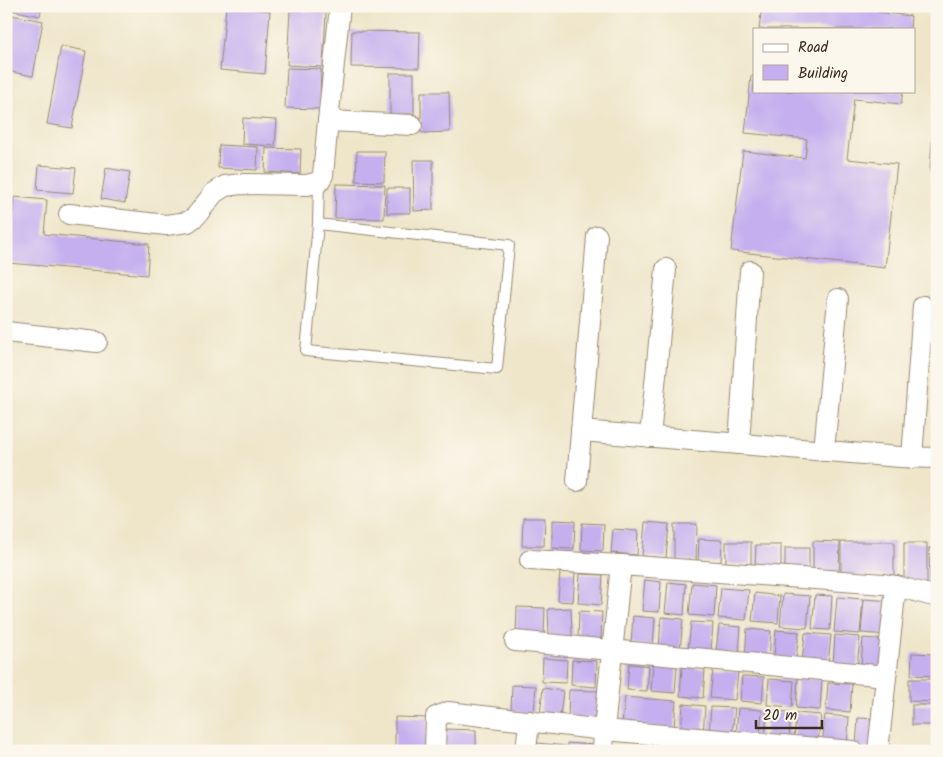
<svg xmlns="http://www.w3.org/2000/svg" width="943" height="757" font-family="Kalam,sans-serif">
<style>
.building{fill:#c5afef}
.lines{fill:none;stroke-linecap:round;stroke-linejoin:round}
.service-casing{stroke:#958874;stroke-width:12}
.minor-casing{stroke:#958874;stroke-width:22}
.service{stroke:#fff;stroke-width:10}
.minor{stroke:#fff;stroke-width:20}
</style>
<rect width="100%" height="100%" fill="#fbf7ec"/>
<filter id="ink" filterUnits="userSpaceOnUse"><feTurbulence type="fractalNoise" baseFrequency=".02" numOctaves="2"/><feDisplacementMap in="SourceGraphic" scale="10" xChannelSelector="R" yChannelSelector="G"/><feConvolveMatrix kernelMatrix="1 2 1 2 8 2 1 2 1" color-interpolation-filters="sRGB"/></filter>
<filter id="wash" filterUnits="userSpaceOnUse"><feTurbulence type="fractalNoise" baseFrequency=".0096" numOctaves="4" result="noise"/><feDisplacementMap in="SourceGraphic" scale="20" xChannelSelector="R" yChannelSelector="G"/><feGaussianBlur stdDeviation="1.12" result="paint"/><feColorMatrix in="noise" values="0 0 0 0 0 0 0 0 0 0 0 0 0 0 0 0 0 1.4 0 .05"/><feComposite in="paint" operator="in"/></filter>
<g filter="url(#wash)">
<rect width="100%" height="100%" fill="#efe6ca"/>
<g id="blocks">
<g class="building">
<polygon points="6,6 42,6 40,16 6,9"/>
<polygon points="762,6 878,6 877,12 911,16 910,29 759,29"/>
<polygon points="226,7 270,11 265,74 220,70"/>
<polygon points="290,10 326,12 323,67 287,65"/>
<polygon points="6,14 43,21 33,76 6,71"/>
<polygon points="352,31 420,32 419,68 351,67"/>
<polygon points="61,46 86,51 72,128 47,124"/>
<polygon points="287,68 321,69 320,109 285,108"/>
<rect x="390" y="73" width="24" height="41"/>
<polygon points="751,76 754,76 754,91 903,91 901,104 854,99 847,159 897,164 885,268 731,251 743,151 805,158 807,139 745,133"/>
<polygon points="421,92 449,92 450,132 421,133"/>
<polygon points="243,118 277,120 275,146 242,144"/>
<polygon points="933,126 937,126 937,173 930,172"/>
<polygon points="219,145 258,147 257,170 218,168"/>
<polygon points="266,148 301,149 300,174 265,172"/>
<polygon points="357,151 385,151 384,182 356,181"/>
<polygon points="413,160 433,160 433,210 414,211"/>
<polygon points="39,165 76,168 73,193 37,190"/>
<polygon points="106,168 130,172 125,203 101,199"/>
<polygon points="336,184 385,185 384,219 335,218"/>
<rect x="387" y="188" width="23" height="25"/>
<polygon points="14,197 47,200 44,234 149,244 147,275 8,263"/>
<polygon points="523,518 545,518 544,546 522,546"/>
<polygon points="552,520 575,521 574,549 552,548"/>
<polygon points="645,522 669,524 666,558 642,556"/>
<polygon points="582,523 604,524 603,551 581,550"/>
<polygon points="674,524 697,524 696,561 674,560"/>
<polygon points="613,529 638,531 637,555 611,553"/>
<polygon points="699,539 722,540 721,562 698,561"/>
<polygon points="813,541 840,542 839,573 813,572"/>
<rect x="726" y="542" width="25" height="22"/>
<rect x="841" y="542" width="53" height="34"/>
<polygon points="904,543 927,543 927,587 904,588"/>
<polygon points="756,545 781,545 781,566 755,566"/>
<polygon points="937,547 937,584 930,585 929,548"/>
<rect x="785" y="548" width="24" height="22"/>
<polygon points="560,572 575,573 573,602 558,601"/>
<polygon points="580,574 603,575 601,605 578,603"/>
<polygon points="645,580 661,582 659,612 642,611"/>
<polygon points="668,582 686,584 684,615 665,613"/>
<polygon points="692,583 716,585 714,617 689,615"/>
<polygon points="721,588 749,590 746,620 718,618"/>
<polygon points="755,593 780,596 778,623 752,621"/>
<polygon points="783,594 810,596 807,628 780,626"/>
<polygon points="815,595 832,596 830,630 812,629"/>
<polygon points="837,597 863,599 860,634 834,632"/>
<polygon points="864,599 892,601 889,635 861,633"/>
<polygon points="517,607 545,608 544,635 516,634"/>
<polygon points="571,608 572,637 549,637 548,609"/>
<polygon points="579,611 602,612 601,639 578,639"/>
<polygon points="633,616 655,618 653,646 631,644"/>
<polygon points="661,617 683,619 680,651 659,649"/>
<polygon points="691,622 713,623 711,652 688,650"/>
<polygon points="719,625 741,627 739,653 716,651"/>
<polygon points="747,629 771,631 769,659 745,657"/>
<polygon points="776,630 799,632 796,659 774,657"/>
<polygon points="805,633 831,635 828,665 802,663"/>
<polygon points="835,635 860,637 857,667 833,665"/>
<polygon points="863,638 889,640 887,669 861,667"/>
<polygon points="912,653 937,654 937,676 911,675"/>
<polygon points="543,658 567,660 566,683 542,682"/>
<polygon points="572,660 597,661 596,687 571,685"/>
<polygon points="629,664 649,666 647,691 627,690"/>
<polygon points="653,664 677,666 675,693 651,691"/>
<polygon points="682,667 705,669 703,698 680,696"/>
<polygon points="713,669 738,672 735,700 710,698"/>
<polygon points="742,676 764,677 762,703 740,701"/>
<polygon points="798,678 822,680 820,710 796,708"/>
<polygon points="769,679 794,681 792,707 767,705"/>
<polygon points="909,679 937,679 937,702 909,701"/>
<polygon points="828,683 852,684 850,712 826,710"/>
<polygon points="512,685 536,686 534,713 511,712"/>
<polygon points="543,688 563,691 560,717 540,715"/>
<polygon points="569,690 598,691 597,719 568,717"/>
<polygon points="625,697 676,701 674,729 622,725"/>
<polygon points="683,704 705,706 703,735 681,733"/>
<rect x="912" y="705" width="25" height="20"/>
<polygon points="711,707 735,708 732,735 709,734"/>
<polygon points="738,708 762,710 760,737 736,735"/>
<polygon points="767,711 791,712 789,740 765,738"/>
<polygon points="796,713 821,715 818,743 794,741"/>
<polygon points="825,715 849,717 847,748 822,746"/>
<polygon points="395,717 428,718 428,751 395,751"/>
<polygon points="858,718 879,719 877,748 856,747"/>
<polygon points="443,729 476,730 476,751 442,751"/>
<polygon points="537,743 565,746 565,751 536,751"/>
<polygon points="567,743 594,745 594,751 567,751"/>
<polygon points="615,747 645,749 645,751 614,751"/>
</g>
</g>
</g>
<g filter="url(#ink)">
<use href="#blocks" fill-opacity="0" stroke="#958874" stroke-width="1"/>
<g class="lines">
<g class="service-casing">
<polyline id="service" points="318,224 509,245 497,369 306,351 318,224 319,182"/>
</g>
<g class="minor-casing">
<g id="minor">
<polyline points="340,6 328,121 412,125"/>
<polyline points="69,214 166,225 188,222 196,216 214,193 225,186 241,184 307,185 319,182 323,175 328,121"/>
<polyline points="6,332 97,342"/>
<polyline points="581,431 900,457 937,458"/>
<polyline points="650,437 666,269"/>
<polyline points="739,444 750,271"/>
<polyline points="824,451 838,299"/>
<polyline points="912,458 923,306"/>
<polyline points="577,481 597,236"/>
<polyline points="530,560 621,565"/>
<polyline points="515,641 886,676"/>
<polyline points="435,751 436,717 448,712 604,730 603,751"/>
<polyline points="526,751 529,721"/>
<polyline points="853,751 604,730 621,565 884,584 896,586 937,597"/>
<polyline points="878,751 896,586"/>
</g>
</g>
<use href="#service" class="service"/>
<use href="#minor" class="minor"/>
</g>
</g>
<rect width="943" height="757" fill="none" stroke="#fbf7ec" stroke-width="25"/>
<rect x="753" y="28" width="162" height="65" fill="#fbf7ec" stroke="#aea59a"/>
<rect x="763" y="44" width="25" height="8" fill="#ffffff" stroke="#aea59a"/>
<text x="798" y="52" font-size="15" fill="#3b2a1e">Road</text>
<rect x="763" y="65" width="25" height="15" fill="#c5afef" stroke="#aea59a"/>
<text x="798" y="78" font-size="15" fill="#3b2a1e">Building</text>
<path d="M756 720v8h66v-8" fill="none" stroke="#3b2a1e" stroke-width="2.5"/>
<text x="763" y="720" font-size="15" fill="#3b2a1e" stroke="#fbf7ec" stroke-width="4" paint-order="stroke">20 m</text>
</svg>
